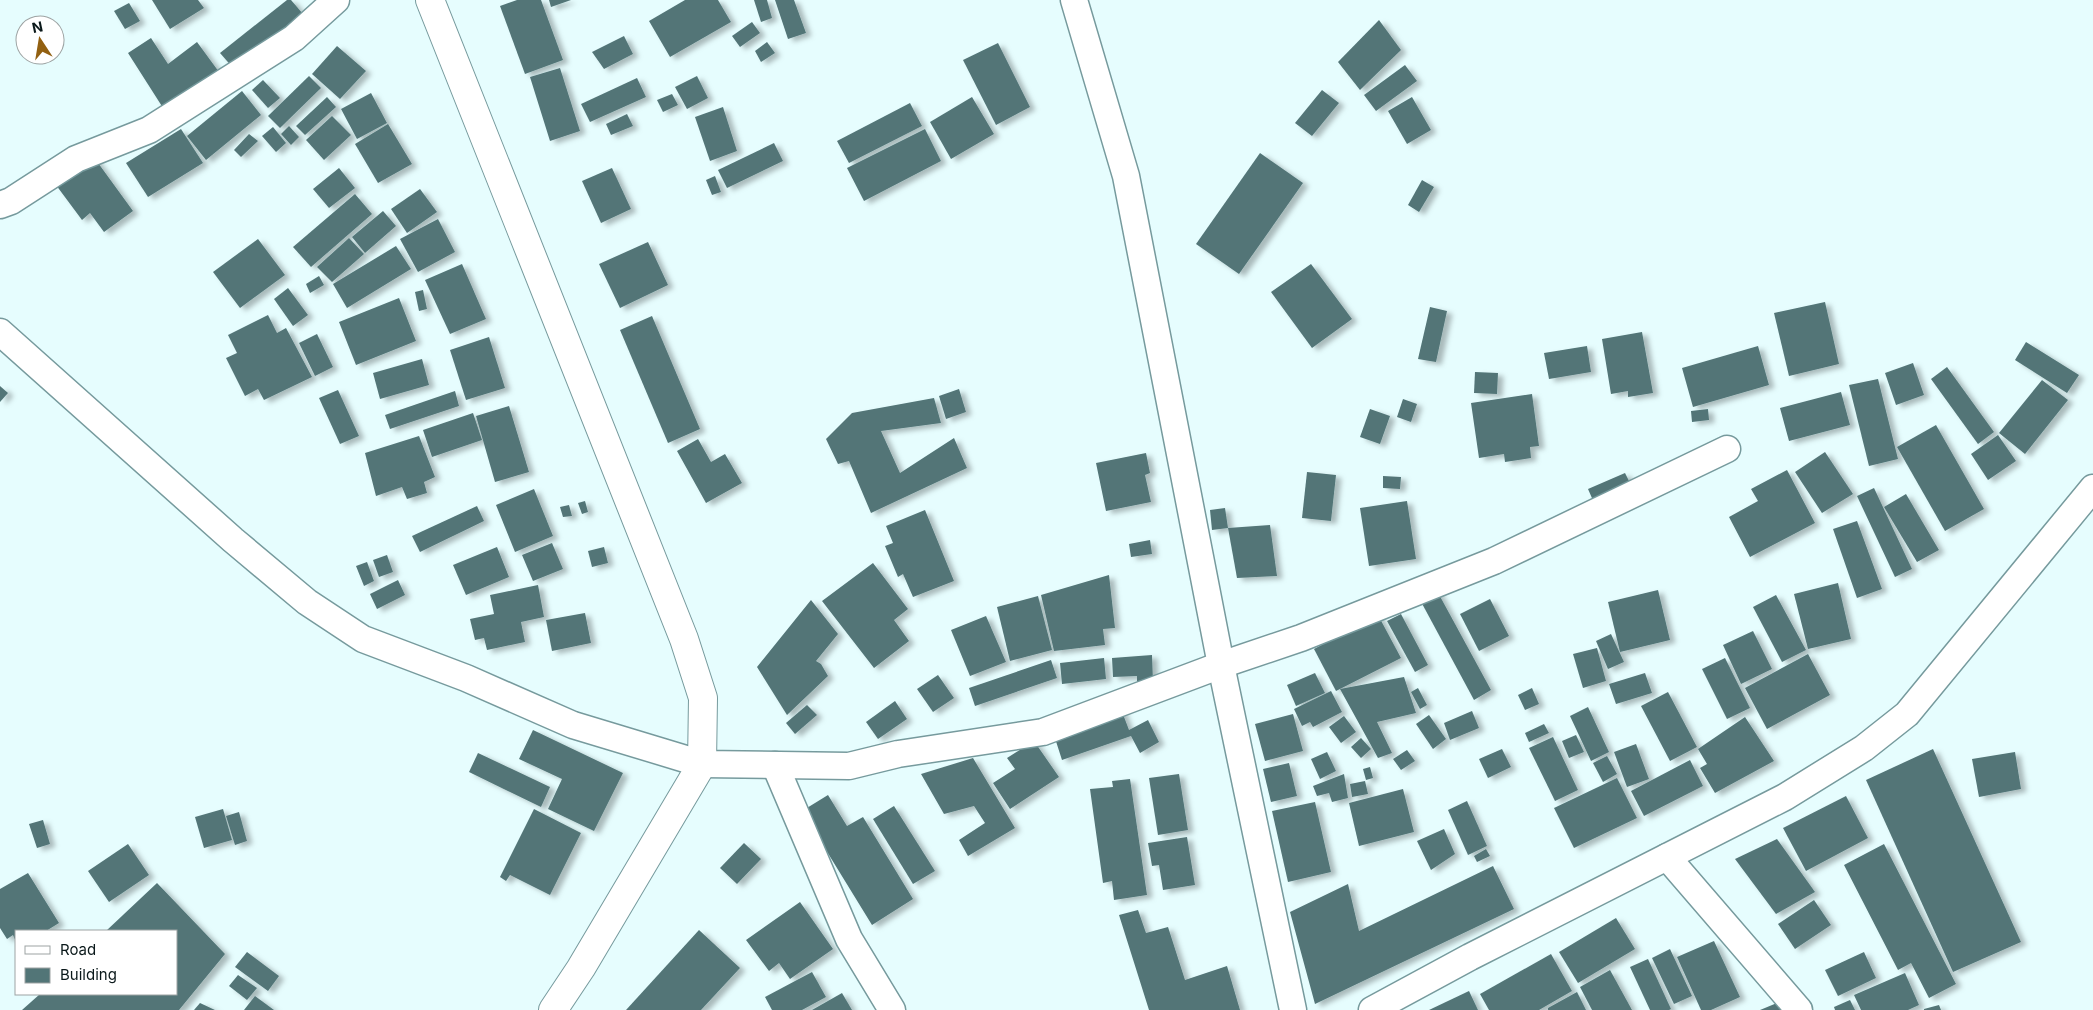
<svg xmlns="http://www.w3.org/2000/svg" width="2093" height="1010" font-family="Inter,sans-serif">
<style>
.building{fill:#527577;filter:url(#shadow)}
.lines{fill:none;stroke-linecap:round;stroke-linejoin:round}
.street-casing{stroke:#769a9d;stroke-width:29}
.secondary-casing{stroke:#769a9d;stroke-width:30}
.street{stroke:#fff;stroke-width:26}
.secondary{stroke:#fff;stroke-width:28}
</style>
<defs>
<filter id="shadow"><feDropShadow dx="5.5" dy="3" stdDeviation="2.5" flood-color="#0004"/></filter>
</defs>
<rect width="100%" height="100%" fill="#e6fdfe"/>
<g class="building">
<polygon points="152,0 198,0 204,8 170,29"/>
<polygon points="287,0 291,0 303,14 234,69 220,53"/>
<polygon points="517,0 541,0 563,60 525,74 500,6"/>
<polygon points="549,0 571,0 551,7"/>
<polygon points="685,0 718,0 731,22 670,57 649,21"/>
<polygon points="754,0 767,0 772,18 761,22"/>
<polygon points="775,0 794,0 806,33 788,39"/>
<polygon points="129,3 140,21 125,29 114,11"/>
<polygon points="1379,20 1401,50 1360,90 1338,62"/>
<polygon points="752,22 760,33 740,47 732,36"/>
<polygon points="624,36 633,54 604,69 592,52"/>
<polygon points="151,38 168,64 197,42 219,72 165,111 128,53"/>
<polygon points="767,42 775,53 761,62 755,51"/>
<polygon points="998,43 1030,107 996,125 963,60"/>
<polygon points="337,46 366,71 340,99 312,74"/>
<polygon points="1405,65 1417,81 1376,111 1364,95"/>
<polygon points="560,68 580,131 550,141 530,77"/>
<polygon points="309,76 321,88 280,128 268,116"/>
<polygon points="697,76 708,98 687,109 675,87"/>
<polygon points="637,78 646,97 590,122 581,104"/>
<polygon points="263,80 280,98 268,108 252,90"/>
<polygon points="1322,90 1339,103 1312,136 1295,123"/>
<polygon points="242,91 261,115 206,160 187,136"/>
<polygon points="371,93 387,123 357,139 341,109"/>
<polygon points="672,94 678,105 663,112 657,100"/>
<polygon points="327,97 336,107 305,135 296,126"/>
<polygon points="972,97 994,134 951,159 930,122"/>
<polygon points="1412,97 1431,130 1407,144 1388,111"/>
<polygon points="910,103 922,126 849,163 837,141"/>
<polygon points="723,107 737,151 710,161 695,117"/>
<polygon points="627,114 633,126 611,135 606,124"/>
<polygon points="332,116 351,135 324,160 306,140"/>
<polygon points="388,124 412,164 378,183 355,144"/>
<polygon points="289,126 299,137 291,145 281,134"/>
<polygon points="273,127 286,143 276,152 262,136"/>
<polygon points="181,129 203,163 148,197 126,163"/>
<polygon points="925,129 941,161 864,201 847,168"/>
<polygon points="249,134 258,141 241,157 234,150"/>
<polygon points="774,143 783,161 727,188 718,170"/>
<polygon points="1260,153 1303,183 1239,274 1196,244"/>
<polygon points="93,156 133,211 104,232 90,213 82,220 56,185"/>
<polygon points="339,168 355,188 329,208 313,189"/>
<polygon points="612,168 631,209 601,223 582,181"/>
<polygon points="715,176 721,192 712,195 706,180"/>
<polygon points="1422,180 1434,187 1419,212 1408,205"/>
<polygon points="420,189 437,212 407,233 391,209"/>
<polygon points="355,194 372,214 311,267 293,247"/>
<polygon points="383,211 396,226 365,253 352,237"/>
<polygon points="438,219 455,252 418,272 400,239"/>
<polygon points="349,238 364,254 332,282 317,267"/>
<polygon points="258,239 285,275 240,308 213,272"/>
<polygon points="648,242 668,285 620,308 599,264"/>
<polygon points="396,246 411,269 347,308 333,284"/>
<polygon points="462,264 486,319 450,334 425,280"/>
<polygon points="1311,264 1352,319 1312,348 1271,292"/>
<polygon points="319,276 324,285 310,293 306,284"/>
<polygon points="288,288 308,315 293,326 274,299"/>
<polygon points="423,290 427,309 419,311 415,292"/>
<polygon points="399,298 416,341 356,365 339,322"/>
<polygon points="1825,302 1839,364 1789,376 1774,313"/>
<polygon points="1430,307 1447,311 1436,362 1418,359"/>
<polygon points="268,315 277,333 286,328 312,377 264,400 258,389 245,396 226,358 237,353 228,335"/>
<polygon points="652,316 700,429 668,443 620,330"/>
<polygon points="1642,332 1653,393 1628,397 1628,391 1611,394 1602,339"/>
<polygon points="317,334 333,367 315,376 299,343"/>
<polygon points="489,337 505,388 466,400 450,350"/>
<polygon points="2026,342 2079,375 2067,393 2015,360"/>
<polygon points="1587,346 1591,372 1549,379 1544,353"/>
<polygon points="1758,346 1769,385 1693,407 1682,368"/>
<polygon points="422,359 429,385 380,399 373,373"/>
<polygon points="1913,363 1924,395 1896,405 1885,373"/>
<polygon points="1947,367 1994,432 1978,444 1931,379"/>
<polygon points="1475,372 1498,373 1497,394 1474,393"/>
<polygon points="1878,379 1898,459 1869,466 1849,385"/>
<polygon points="2042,380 2068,400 2025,454 1999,433"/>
<polygon points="0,386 8,393 0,402"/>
<polygon points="959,389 966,412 946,419 939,396"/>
<polygon points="338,390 359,436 340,444 319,398"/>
<polygon points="455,391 459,406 390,429 385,415"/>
<polygon points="1841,392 1850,425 1789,441 1780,408"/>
<polygon points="1532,394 1539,446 1530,447 1531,458 1505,462 1504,454 1479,458 1471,403"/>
<polygon points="934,398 941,423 881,431 900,473 954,438 967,468 871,513 849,461 838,464 826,439 852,413"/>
<polygon points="1403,399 1417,404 1411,422 1397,417"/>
<polygon points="509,406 529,472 495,482 476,416"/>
<polygon points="1370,409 1390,416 1380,444 1360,437"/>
<polygon points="1708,409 1709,420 1692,422 1691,411"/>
<polygon points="473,413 482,440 432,457 423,430"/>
<polygon points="1936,425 1984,509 1945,531 1897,447"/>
<polygon points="1998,435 2016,461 1988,480 1971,454"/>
<polygon points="419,436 435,477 424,482 427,493 407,499 402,487 376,496 365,453"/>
<polygon points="698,439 711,462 725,454 742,483 706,503 677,451"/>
<polygon points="1825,452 1853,494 1822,513 1795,472"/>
<polygon points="1146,453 1150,473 1145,475 1151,502 1106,511 1096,463"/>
<polygon points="1787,470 1815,523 1750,557 1729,517 1758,501 1751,489"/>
<polygon points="1307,472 1336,475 1331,521 1302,518"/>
<polygon points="1625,473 1633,489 1595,505 1588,489"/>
<polygon points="1383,476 1401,477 1400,489 1383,488"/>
<polygon points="1874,488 1912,569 1895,577 1857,496"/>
<polygon points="534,489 553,536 515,552 496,505"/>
<polygon points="1906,494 1939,550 1917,562 1884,507"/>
<polygon points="585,501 588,512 582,514 578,503"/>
<polygon points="1407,501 1416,559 1369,566 1360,508"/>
<polygon points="569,505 572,516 563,517 560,507"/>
<polygon points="477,506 484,521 420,552 412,536"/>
<polygon points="1225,508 1228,528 1212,530 1210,510"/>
<polygon points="925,510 954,581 913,597 903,574 898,577 885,546 893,543 886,526"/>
<polygon points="1857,521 1882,589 1857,598 1833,529"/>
<polygon points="1270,525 1277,576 1237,578 1228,528"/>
<polygon points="1150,540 1152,554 1131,557 1129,544"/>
<polygon points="552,543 563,569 533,581 522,555"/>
<polygon points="497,547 509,577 466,595 453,565"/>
<polygon points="604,547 608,563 592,567 588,551"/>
<polygon points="387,555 393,572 379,577 373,560"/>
<polygon points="367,562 374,581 364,586 356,566"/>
<polygon points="873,563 908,609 894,620 909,641 874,668 822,601"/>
<polygon points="1109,575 1115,628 1103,629 1105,645 1054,651 1041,595"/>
<polygon points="398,580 405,595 377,609 370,594"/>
<polygon points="1838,583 1851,639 1808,649 1794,594"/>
<polygon points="538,585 544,617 521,622 525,642 487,650 484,638 475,640 470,619 494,614 490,595"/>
<polygon points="1436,589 1491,690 1474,700 1419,598"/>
<polygon points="1658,590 1670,640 1620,652 1608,602"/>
<polygon points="1776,595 1806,650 1782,662 1753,607"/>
<polygon points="1038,596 1052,650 1010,661 997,607"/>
<polygon points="1490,599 1509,636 1479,651 1460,614"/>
<polygon points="811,600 838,634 816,661 821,664 828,676 787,715 757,667"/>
<polygon points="585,613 591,643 552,651 546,620"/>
<polygon points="1401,614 1428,665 1415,672 1387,621"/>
<polygon points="1378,615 1401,658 1336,691 1314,649"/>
<polygon points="986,616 1006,662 970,676 951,630"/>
<polygon points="1753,631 1772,669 1741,684 1723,645"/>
<polygon points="1611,634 1624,662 1608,669 1596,641"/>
<polygon points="1597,648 1606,681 1583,688 1573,654"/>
<polygon points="1808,654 1830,695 1767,729 1745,688"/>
<polygon points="1152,655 1153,682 1137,683 1137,676 1113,677 1112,658"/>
<polygon points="1104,658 1106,679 1062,684 1060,663"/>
<polygon points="1725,658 1750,708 1727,719 1702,669"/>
<polygon points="1051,660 1057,678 975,706 969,688"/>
<polygon points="1315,673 1325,693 1296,706 1287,685"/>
<polygon points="1645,673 1652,693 1616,704 1609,684"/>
<polygon points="938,675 954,698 933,712 917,689"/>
<polygon points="1404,677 1416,713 1377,722 1392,753 1378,758 1340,689"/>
<polygon points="1418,688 1427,705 1420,709 1411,692"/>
<polygon points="1532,688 1539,704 1525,710 1518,695"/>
<polygon points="1331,691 1342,712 1313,727 1310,722 1302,726 1294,709"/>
<polygon points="1668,692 1697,747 1670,761 1641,706"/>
<polygon points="895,701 907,719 878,739 866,722"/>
<polygon points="807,705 817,715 795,734 786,723"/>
<polygon points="1588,707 1609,752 1591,761 1570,716"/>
<polygon points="1121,709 1129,730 1148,720 1159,742 1140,753 1131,736 1062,760 1053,732"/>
<polygon points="1472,711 1479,728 1450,740 1444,723"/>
<polygon points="1293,714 1303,751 1265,761 1255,724"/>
<polygon points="1429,715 1446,739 1433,749 1416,724"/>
<polygon points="1344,716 1356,732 1341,743 1329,727"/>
<polygon points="1745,717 1774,761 1715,793 1700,768 1707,764 1698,749"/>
<polygon points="1544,724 1549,733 1529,742 1525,733"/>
<polygon points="533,730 623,773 594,831 548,809 562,779 519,759"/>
<polygon points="1576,735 1584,752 1569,758 1562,741"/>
<polygon points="1553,737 1578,790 1555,801 1529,748"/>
<polygon points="1361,738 1371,749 1361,758 1351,747"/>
<polygon points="1034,741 1059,777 1010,809 993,783 1015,769 1007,758"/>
<polygon points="1636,744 1649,779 1627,787 1614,752"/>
<polygon points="1502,749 1511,767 1488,778 1479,759"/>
<polygon points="1933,749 2021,942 1953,972 1866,780"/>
<polygon points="1407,750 1415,761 1401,770 1393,759"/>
<polygon points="1327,752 1336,771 1320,779 1311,759"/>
<polygon points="2015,752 2021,789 1979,797 1972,759"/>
<polygon points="478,753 550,787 541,807 469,772"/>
<polygon points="1607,756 1617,774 1603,782 1593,763"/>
<polygon points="973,758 1015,828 968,856 959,840 985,823 974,806 944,814 921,774"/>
<polygon points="1690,760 1703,786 1644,816 1631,791"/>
<polygon points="1289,763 1297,796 1271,802 1263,769"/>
<polygon points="1370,767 1373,778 1366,780 1363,769"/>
<polygon points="1179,774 1188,830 1158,835 1149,778"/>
<polygon points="1344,774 1348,798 1332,802 1329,793 1317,796 1313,786"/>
<polygon points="1617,778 1637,818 1574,848 1554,808"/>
<polygon points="1130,779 1147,895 1114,900 1112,881 1103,883 1090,789 1113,787 1112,781"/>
<polygon points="1365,781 1368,794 1352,797 1350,784"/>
<polygon points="1403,789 1414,832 1359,846 1349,803"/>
<polygon points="828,795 847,826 863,817 913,899 872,925 802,811"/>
<polygon points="1846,796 1868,838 1806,871 1783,828"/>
<polygon points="1467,801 1487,846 1468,855 1448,810"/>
<polygon points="1315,802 1331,872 1288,882 1272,811"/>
<polygon points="894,806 935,871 913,884 873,819"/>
<polygon points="223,809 232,840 204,848 195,817"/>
<polygon points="534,809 581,833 550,895 510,875 506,881 500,877"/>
<polygon points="239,812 247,841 235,845 226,816"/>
<polygon points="43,820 50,844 37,848 29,824"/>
<polygon points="1444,829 1455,854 1431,870 1417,841"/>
<polygon points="1187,837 1195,885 1163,890 1159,865 1152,866 1148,843"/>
<polygon points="1777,839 1815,892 1776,914 1735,859"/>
<polygon points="744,843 761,859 737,884 720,868"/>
<polygon points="128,844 149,875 109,902 88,871"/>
<polygon points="1884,844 1956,984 1929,998 1911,963 1898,970 1844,865"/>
<polygon points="1486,849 1490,856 1477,862 1474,856"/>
<polygon points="1493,866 1514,909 1315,1004 1290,912 1348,884 1359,931"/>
<polygon points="28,873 59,923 46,931 16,931 16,942 13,935 7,939 0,928 0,889"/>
<polygon points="157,883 225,954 179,1010 22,1010 40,994 176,994 176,931 106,931"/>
<polygon points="1814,900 1831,925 1795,949 1778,924"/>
<polygon points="800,902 833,949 790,979 779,963 769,971 746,940"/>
<polygon points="1138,910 1146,933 1168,927 1185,980 1227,966 1240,1010 1149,1010 1119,915"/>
<polygon points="1616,918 1635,949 1578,983 1559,952"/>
<polygon points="699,930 740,968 701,1010 626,1010"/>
<polygon points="1714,941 1740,997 1711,1010 1701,1010 1677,957"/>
<polygon points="1670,949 1692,996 1674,1004 1652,958"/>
<polygon points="247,952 279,976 268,991 235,967"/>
<polygon points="1864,952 1876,978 1838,996 1825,970"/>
<polygon points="1551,954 1572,991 1539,1010 1489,1010 1480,994"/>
<polygon points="1648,959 1671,1009 1669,1010 1650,1010 1630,967"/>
<polygon points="1610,970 1632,1010 1592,1010 1580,987"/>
<polygon points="812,972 826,997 802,1010 772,1010 765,997"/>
<polygon points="1905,973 1919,1005 1908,1010 1861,1010 1854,995"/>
<polygon points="238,975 257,988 247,1000 229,986"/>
<polygon points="1469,991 1478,1010 1429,1010"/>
<polygon points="1577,992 1586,1010 1548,1010 1548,1008"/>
<polygon points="842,993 852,1010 812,1010"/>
<polygon points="255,996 274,1010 244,1010"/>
<polygon points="1850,1000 1855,1010 1835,1010 1834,1007"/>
<polygon points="200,1003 215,1010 194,1010"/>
<polygon points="1777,1003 1784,1010 1760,1010"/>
<polygon points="1939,1005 1941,1010 1924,1010 1924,1009"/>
</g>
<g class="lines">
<g class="street-casing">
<g id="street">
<polyline points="1074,0 1126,176 1221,665 1293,1010"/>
<polyline points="0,205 11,201 76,159 149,130 294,38 336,0"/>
<polyline points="0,332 233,540 307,602 363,639 466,678 573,725 702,764 849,766 898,754 1043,732 1221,665 1301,638 1494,561 1727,449"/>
<polyline points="775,765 849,939 892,1010"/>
<polyline points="1667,857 1799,1010"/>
<polyline points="1372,1010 1470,957 1785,797 1864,748 1907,714 2093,488"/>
</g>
</g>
<g class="secondary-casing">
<polyline id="secondary" points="430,0 684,639 703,698 702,764 581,968 553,1010"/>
</g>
<use href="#street" class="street"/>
<use href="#secondary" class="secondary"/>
</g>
<rect x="15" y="930" width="162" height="65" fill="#ffffff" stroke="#9da3a3"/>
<rect x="25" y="946" width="25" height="8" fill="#ffffff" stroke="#9da3a3"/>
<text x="60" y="955" font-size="15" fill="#0a181a">Road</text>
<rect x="25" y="968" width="25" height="15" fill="#527577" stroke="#9da3a3"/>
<text x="60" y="980" font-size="15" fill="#0a181a">Building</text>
<g transform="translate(40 40) rotate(348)"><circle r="24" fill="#ffffff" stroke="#9da3a3"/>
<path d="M0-4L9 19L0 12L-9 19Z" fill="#926011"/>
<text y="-8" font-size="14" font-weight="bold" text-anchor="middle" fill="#0a181a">N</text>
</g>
</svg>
